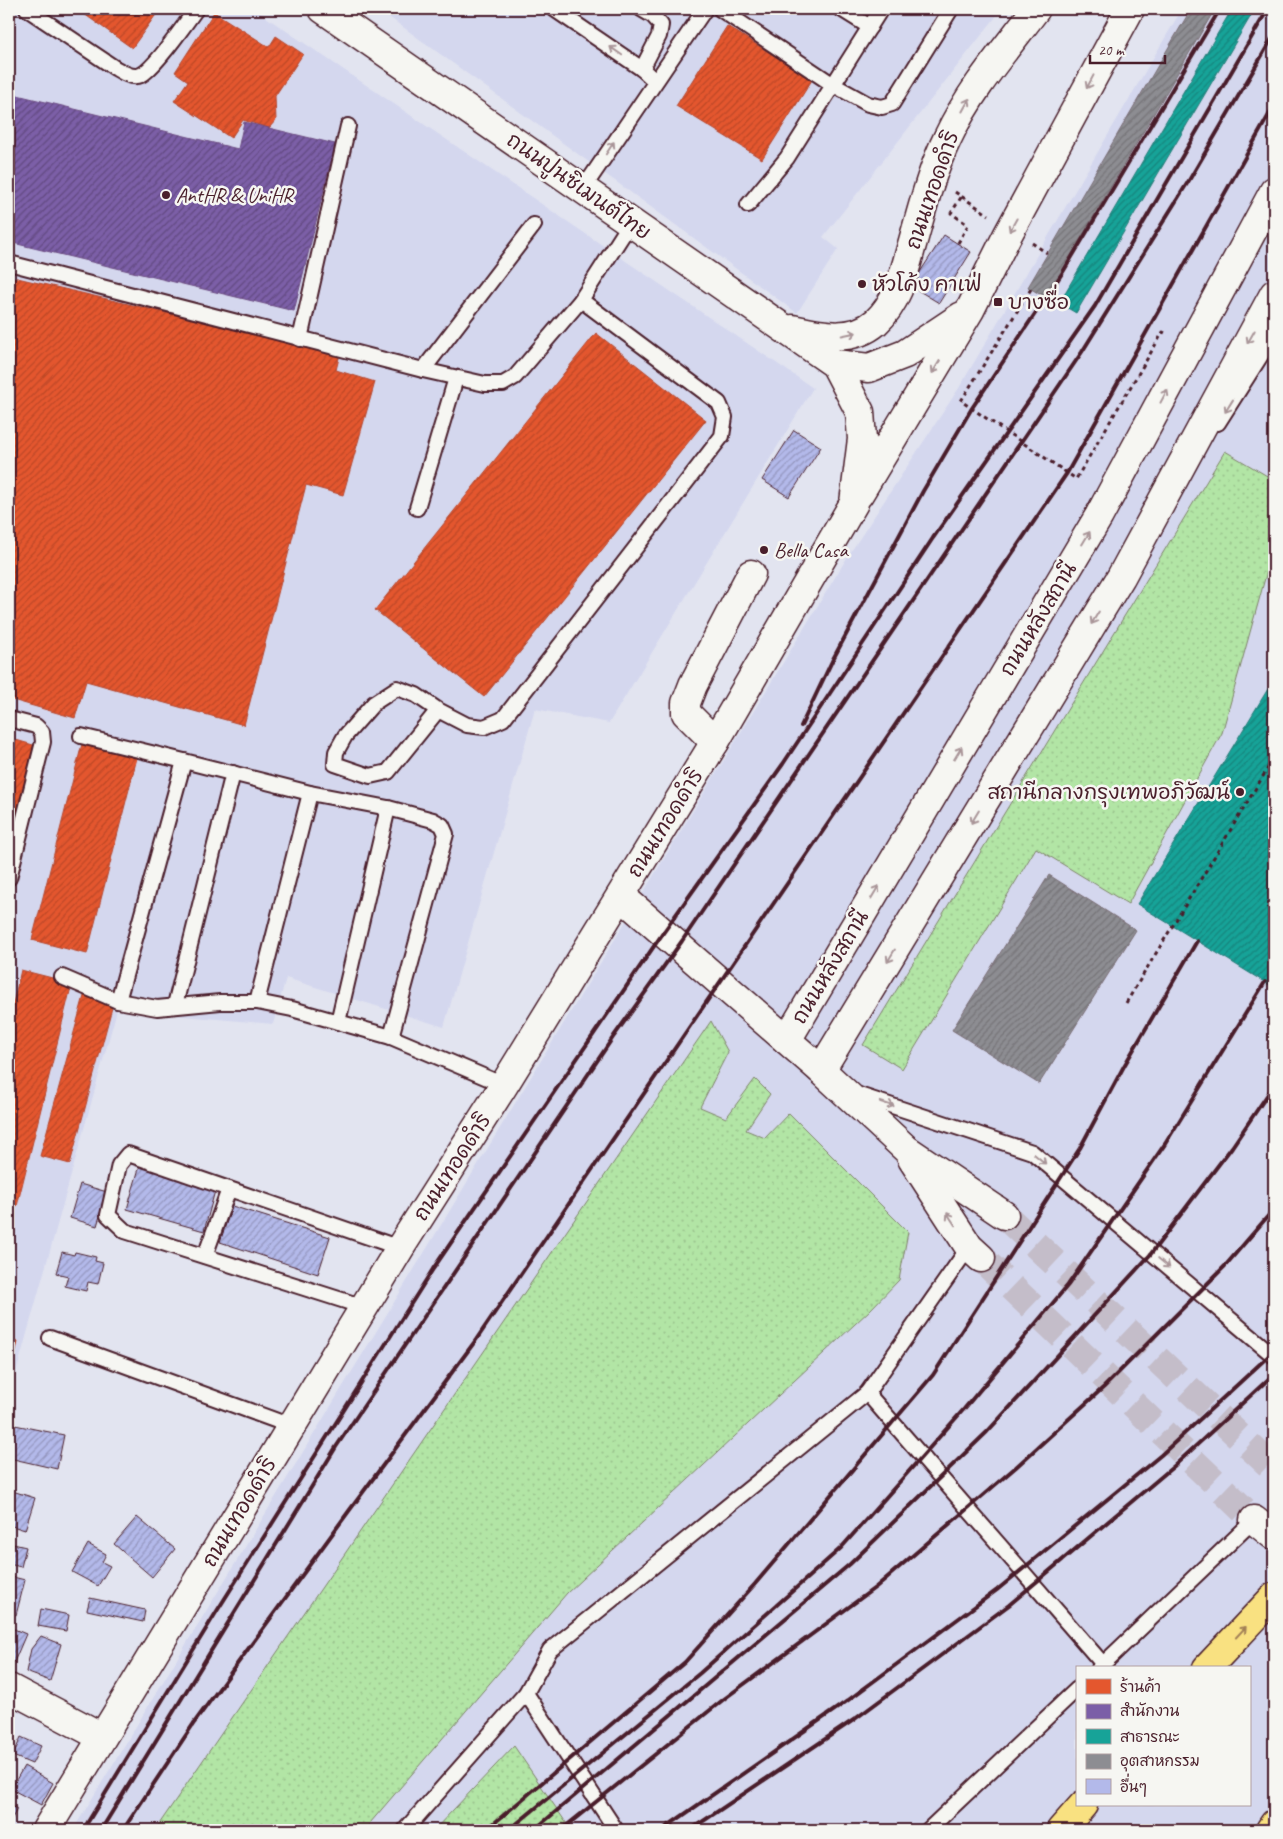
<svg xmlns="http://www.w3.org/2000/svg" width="1283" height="1839" font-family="Caveat,'Playpen Sans Thai',sans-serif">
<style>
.built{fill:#d4d7ee;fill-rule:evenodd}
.grass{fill:url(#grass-dots);stroke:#7e8268}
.shops{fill:url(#shops-hatch);stroke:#b6462d}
.offices{fill:url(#offices-hatch);stroke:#6c4b82}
.public{fill:url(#public-hatch);stroke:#267b77}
.industry{fill:url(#industry-hatch);stroke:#796c73}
.building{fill:url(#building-hatch);stroke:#4a1f2b}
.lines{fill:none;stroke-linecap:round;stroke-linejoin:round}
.minor-tunnel{stroke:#c4bdc9;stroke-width:28;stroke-dasharray:28 14;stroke-linecap:butt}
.service-casing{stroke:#4a1f2b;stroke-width:18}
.minor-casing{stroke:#4a1f2b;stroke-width:31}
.tertiary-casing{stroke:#4a1f2b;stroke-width:31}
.motorway-casing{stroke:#4a1f2b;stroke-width:31}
.path{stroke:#4a1f2b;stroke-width:3;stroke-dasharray:4 4;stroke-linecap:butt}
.service{stroke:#f6f6f2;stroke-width:14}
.minor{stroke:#f6f6f2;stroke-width:28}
.tertiary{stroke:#f6f6f2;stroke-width:28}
.motorway{stroke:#f9e181;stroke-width:28}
.rail{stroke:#4a1f2b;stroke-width:4}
.oneway{stroke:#a99598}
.oneway2{stroke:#a28056}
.poi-dot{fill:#4a1f2b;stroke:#f6f6f2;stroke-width:2}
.labels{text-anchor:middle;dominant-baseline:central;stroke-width:5;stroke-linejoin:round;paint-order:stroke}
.street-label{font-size:21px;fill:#4a1f2b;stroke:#f6f6f2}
.poi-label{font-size:21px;fill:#4a1f2b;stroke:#f6f6f2;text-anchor:start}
</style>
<defs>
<pattern id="grass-dots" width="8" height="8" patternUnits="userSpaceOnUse" patternTransform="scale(1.25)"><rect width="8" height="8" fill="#b2e5a5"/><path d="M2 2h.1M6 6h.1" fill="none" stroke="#9bc48e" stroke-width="1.8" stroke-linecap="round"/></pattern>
<pattern id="shops-hatch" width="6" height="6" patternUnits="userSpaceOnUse" patternTransform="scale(1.25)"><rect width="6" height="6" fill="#e4572e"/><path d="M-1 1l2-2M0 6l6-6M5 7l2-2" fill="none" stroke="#bb4727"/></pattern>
<pattern id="offices-hatch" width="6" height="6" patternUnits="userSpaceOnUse" patternTransform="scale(1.25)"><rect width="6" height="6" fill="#7b5ea7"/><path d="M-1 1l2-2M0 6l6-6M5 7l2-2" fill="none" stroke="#624980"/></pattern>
<pattern id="public-hatch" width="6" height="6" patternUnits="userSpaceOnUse" patternTransform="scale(1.25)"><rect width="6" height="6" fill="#17a398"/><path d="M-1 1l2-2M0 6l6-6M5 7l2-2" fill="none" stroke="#17847c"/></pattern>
<pattern id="industry-hatch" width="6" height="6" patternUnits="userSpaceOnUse" patternTransform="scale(1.25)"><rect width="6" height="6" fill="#8d8d92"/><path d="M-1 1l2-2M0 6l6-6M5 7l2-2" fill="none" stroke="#757377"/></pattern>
<pattern id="building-hatch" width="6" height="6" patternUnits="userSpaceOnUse" patternTransform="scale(1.25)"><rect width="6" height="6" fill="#b3b9ea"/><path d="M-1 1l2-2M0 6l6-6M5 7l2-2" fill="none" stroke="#9496be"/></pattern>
</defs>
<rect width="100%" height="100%" fill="#e2e4f0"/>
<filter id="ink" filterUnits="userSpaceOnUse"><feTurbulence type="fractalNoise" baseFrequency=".02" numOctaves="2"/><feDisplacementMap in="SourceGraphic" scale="10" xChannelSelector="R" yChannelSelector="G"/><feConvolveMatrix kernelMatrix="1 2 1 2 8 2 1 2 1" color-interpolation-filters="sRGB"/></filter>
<g filter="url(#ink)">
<g class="built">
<polygon points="9,9 254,9 813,388 609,723 535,709 444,1027 286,978 273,1024 117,1010 9,1398"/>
<polygon points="378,9 1002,9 823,237 838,249 797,313"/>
<path d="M1182 9H1274V1830H73L848 556 959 388ZM1077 1668H1249V1805H1077Z"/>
</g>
<g class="grass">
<polygon points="1225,451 1274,480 1274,546 1222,733 1128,904 1036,848 902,1069 863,1045"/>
<polygon points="711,1021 728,1052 700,1107 726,1118 755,1079 770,1094 746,1130 765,1138 789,1113 908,1232 899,1280 870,1310 567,1593 364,1830 155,1830"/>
<polygon points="514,1746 571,1830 434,1830"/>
</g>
<g class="shops">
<polygon points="77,9 160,9 132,48"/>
<polygon points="214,12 269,47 276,36 303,54 275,96 276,120 269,128 243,120 231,138 174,101 188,81 175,72"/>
<polygon points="727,26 812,80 762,159 676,106"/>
<polygon points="9,276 340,354 336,370 375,382 343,495 306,485 244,725 86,681 75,718 9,699"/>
<polygon points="596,333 706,420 484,697 375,610"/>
<polygon points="84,736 139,750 87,954 32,940"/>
<polygon points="9,738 40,747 9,868"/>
<polygon points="21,970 72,983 17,1206 9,1204 9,1020"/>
<polygon points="84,996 113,1004 70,1164 40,1156"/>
<polygon points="9,1339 18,1342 9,1377"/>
</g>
<polygon class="offices" points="9,93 238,149 244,122 335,144 294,311 9,242"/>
<g class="public">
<polygon points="1232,9 1255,9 1076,313 1059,303"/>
<polygon points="1274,679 1274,988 1137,904"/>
</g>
<g class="industry">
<polygon points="1191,9 1215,9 1046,298 1028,287"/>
<polygon points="1049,875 1136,930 1039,1084 952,1030"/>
</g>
<g class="building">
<polygon points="944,235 971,252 939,303 911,286"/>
<polygon points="794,430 821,447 789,497 762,480"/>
<polygon points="140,1165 216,1187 204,1231 127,1209"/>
<polygon points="80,1184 107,1192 97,1226 70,1218"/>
<polygon points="232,1206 330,1237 318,1274 220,1242"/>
<polygon points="62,1252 74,1255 75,1252 96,1257 95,1261 103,1263 98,1284 88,1282 86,1291 65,1286 68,1276 56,1273"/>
<polygon points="15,1425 64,1435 57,1469 9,1458"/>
<polygon points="9,1490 35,1498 25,1530 9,1525"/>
<polygon points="137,1517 175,1549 152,1577 114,1544"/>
<polygon points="9,1543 26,1547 21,1567 9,1564"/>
<polygon points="88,1544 106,1554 102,1562 110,1566 98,1586 72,1572"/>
<polygon points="9,1576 25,1580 16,1615 9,1613"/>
<polygon points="90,1598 145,1610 143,1622 87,1610"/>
<polygon points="41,1609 69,1615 66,1631 38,1626"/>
<polygon points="9,1627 26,1634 14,1662 9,1660"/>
<polygon points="41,1636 61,1644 50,1681 26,1672 31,1649"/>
<polygon points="21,1737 41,1746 32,1764 13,1756"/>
<polygon points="24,1766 53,1783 41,1805 11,1789"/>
<polygon points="9,1804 17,1809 9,1824"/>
</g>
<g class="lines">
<g class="minor-tunnel">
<polyline points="1004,1215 1274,1469"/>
<polyline points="981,1258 1254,1520"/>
</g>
<g class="service-casing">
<g id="service">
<path d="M27 9 115 68C122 72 132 79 141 75 155 68 186 23 196 9"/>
<polyline points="554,9 642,69 655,81"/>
<polyline points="641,9 653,16 661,25 659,36 642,69"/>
<polyline points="720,9 832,84 868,104 882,107 892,104 951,9"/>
<polyline points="841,9 870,27"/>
<polyline points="583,189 705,9"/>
<polyline points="748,205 787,158 881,9"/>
<polyline points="9,263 423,370 485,384 503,384 515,377 581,300 631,222"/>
<polyline points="300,339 348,126"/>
<polyline points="423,370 534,225"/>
<polyline points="1218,423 1274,335"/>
<polyline points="417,508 456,378"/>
<polyline points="438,710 388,772 370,776 335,764 336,752 345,736 374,703 397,688 416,695 438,710 467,725 484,727 503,719 722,436 725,417 719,403 581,300"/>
<polyline points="9,719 36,726 42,732 43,742 9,878"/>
<polyline points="81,736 184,761"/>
<polyline points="62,977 118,1001 157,1008 220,1002 257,1002 292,1009 391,1037 504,1085"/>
<polyline points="118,1001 184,761 310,793 388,808 433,820 442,825 446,834 391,1037"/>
<polyline points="257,1002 310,793"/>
<polyline points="175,1005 233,773"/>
<polyline points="338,1022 388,808"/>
<polyline points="856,1094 1032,1152 1274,1356"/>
<polyline points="205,1256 229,1189"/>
<polyline points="364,1307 125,1231 108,1215 119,1165 128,1154 400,1248"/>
<polyline points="50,1338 291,1426"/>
<polyline points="867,1393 1103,1664"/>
<polyline points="1099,1668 1254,1520"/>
<polyline points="526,1693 616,1830"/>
<polyline points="405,1830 526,1693 550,1650 867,1393 969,1247"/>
<polyline points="928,1830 1077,1689"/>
</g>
</g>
<g class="minor-casing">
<g id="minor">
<polyline points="715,742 686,713 686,703 693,685 751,574"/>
<polyline points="621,896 821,1070 906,1149 1004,1215"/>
<polyline points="787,1040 1099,516 1274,191"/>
<polyline points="821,1070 1121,577 1274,294"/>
<polyline points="912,1159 969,1247 981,1258"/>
<polyline points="1254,1520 1274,1536"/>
<polyline points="9,1688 102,1737"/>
</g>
</g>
<g class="tertiary-casing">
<g id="tertiary">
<path d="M792 329C820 335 852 343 876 322 899 301 905 269 913 241 923 206 932 169 948 137 970 90 1005 50 1036 9"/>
<polyline points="835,364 869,368 905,354 962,316"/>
<polyline points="859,494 970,310 1007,236 1130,9"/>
<polyline points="46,1830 400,1248 504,1085 715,742 854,503 862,439 860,412 835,364 323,9"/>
</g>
</g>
<g class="motorway-casing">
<g id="motorway">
<polyline points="1207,1668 1274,1597"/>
<polyline points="1061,1830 1083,1805"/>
<polyline points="1270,1830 1274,1824"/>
</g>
</g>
<g class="path">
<polyline points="955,192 989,215"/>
<polyline points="958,243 968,225 951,213 962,196"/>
<polyline points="1032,243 1047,253"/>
<polyline points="1031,289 961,401 1076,479 1163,332 1167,334"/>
<polyline points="1126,1003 1274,758"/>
</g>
<use href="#service" class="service"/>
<use href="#minor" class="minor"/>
<use href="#tertiary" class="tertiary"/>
<use href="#motorway" class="motorway"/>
<g class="rail">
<polyline points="801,726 832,661 923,491 972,408 1063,272 1220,9"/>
<polyline points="83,1830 217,1611 433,1269 663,933 783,764 933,538 1095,306 1268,9"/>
<polyline points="101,1830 336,1447 614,1036 682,941 1082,352 1188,182 1274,35"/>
<polyline points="123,1830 194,1723 349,1511 476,1340 1067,473 1274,106"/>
<polyline points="486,1830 685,1662 755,1584 933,1375 1080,1148 1124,1066 1197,941"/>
<polyline points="509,1830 700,1673 841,1548 964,1409 1068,1285 1165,1144 1265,982"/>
<polyline points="534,1830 850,1564 987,1432 1150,1255 1232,1147 1274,1085"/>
<polyline points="561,1830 724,1699 876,1587 1016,1467 1104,1387 1225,1266 1274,1209"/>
<polyline points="662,1830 843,1704 997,1590 1161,1455 1274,1351"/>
<polyline points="690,1830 855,1719 1009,1605 1174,1466 1274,1374"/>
</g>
</g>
<defs><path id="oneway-shaft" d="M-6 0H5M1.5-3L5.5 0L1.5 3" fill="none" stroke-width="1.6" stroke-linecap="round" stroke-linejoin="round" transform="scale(1.25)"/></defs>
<g class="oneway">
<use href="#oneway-shaft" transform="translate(616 51) rotate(-145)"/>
<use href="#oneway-shaft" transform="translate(1090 82) rotate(118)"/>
<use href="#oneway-shaft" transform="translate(966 105) rotate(-61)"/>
<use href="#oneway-shaft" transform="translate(610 148) rotate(-57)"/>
<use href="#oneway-shaft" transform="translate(1013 225) rotate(119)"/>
<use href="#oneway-shaft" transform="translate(849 334) rotate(-12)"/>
<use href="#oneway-shaft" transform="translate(1251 337) rotate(119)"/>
<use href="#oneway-shaft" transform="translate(936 367) rotate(121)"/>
<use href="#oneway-shaft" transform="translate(1164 396) rotate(-62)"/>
<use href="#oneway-shaft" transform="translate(1229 406) rotate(122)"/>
<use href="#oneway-shaft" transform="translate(1086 538) rotate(-59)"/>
<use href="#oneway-shaft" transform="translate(1095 618) rotate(121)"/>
<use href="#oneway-shaft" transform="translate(958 753) rotate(-59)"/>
<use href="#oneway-shaft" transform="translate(975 817) rotate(121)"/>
<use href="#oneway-shaft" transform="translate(875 892) rotate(-59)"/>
<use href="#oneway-shaft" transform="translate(891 956) rotate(121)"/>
<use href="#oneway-shaft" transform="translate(887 1104) rotate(18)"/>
<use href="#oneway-shaft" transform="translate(1040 1159) rotate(40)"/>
<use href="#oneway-shaft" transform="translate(951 1219) rotate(-123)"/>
<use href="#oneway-shaft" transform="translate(1164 1263) rotate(40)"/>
</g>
<use class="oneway2" href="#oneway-shaft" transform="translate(1241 1632) rotate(-47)"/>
</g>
<g class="poi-dot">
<circle cx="166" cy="195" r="5"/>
<circle cx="862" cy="284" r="5"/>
<rect x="993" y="297" width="10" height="10" rx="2.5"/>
<circle cx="764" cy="550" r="5"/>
<circle cx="1240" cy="792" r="5"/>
</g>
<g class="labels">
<g class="street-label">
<text transform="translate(579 186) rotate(35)">ถนนปูนซิเมนต์ไทย</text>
<text transform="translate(932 190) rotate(-71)">ถนนเทอดดำริ</text>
<text transform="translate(1038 619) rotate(-59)">ถนนหลังสถานี</text>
<text transform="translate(665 823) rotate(-58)">ถนนเทอดดำริ</text>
<text transform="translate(830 967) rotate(-59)">ถนนหลังสถานี</text>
<text transform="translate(452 1167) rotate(-57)">ถนนเทอดดำริ</text>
<text transform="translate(239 1512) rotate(-59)">ถนนเทอดดำริ</text>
</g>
<g class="poi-label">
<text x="176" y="195">AntHR &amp; UniHR</text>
<text x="872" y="284">หัวโค้ง คาเฟ่</text>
<text x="1008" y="302">บางซื่อ</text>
<text x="774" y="550">Bella Casa</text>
<text x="1230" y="792" text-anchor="end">สถานีกลางกรุงเทพอภิวัฒน์</text>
</g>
</g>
<rect width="1283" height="1839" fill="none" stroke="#f6f6f2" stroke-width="30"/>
<rect x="15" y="15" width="1253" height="1809" fill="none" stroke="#4a1f2b" stroke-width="2" filter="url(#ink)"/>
<rect x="1076" y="1666" width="175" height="140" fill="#f6f6f2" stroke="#b1a0a2"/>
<rect x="1086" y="1679" width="25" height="15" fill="#e4572e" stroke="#b1a0a2"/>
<text x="1120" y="1692" font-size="15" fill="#4a1f2b">ร้านค้า</text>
<rect x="1086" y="1704" width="25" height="15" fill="#7b5ea7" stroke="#b1a0a2"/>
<text x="1120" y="1716" font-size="15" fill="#4a1f2b">สำนักงาน</text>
<rect x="1086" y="1729" width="25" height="15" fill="#17a398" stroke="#b1a0a2"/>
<text x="1120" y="1742" font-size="15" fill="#4a1f2b">สาธารณะ</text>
<rect x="1086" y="1754" width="25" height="15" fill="#8d8d92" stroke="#b1a0a2"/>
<text x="1120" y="1766" font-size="15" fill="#4a1f2b">อุตสาหกรรม</text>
<rect x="1086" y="1779" width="25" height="15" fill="#b3b9ea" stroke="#b1a0a2"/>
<text x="1120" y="1792" font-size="15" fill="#4a1f2b">อื่นๆ</text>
<path d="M1090 55v8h75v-8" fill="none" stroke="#4a1f2b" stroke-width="2.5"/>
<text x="1098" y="55" font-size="15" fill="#4a1f2b" stroke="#f6f6f2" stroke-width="4" paint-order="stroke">20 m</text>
</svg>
